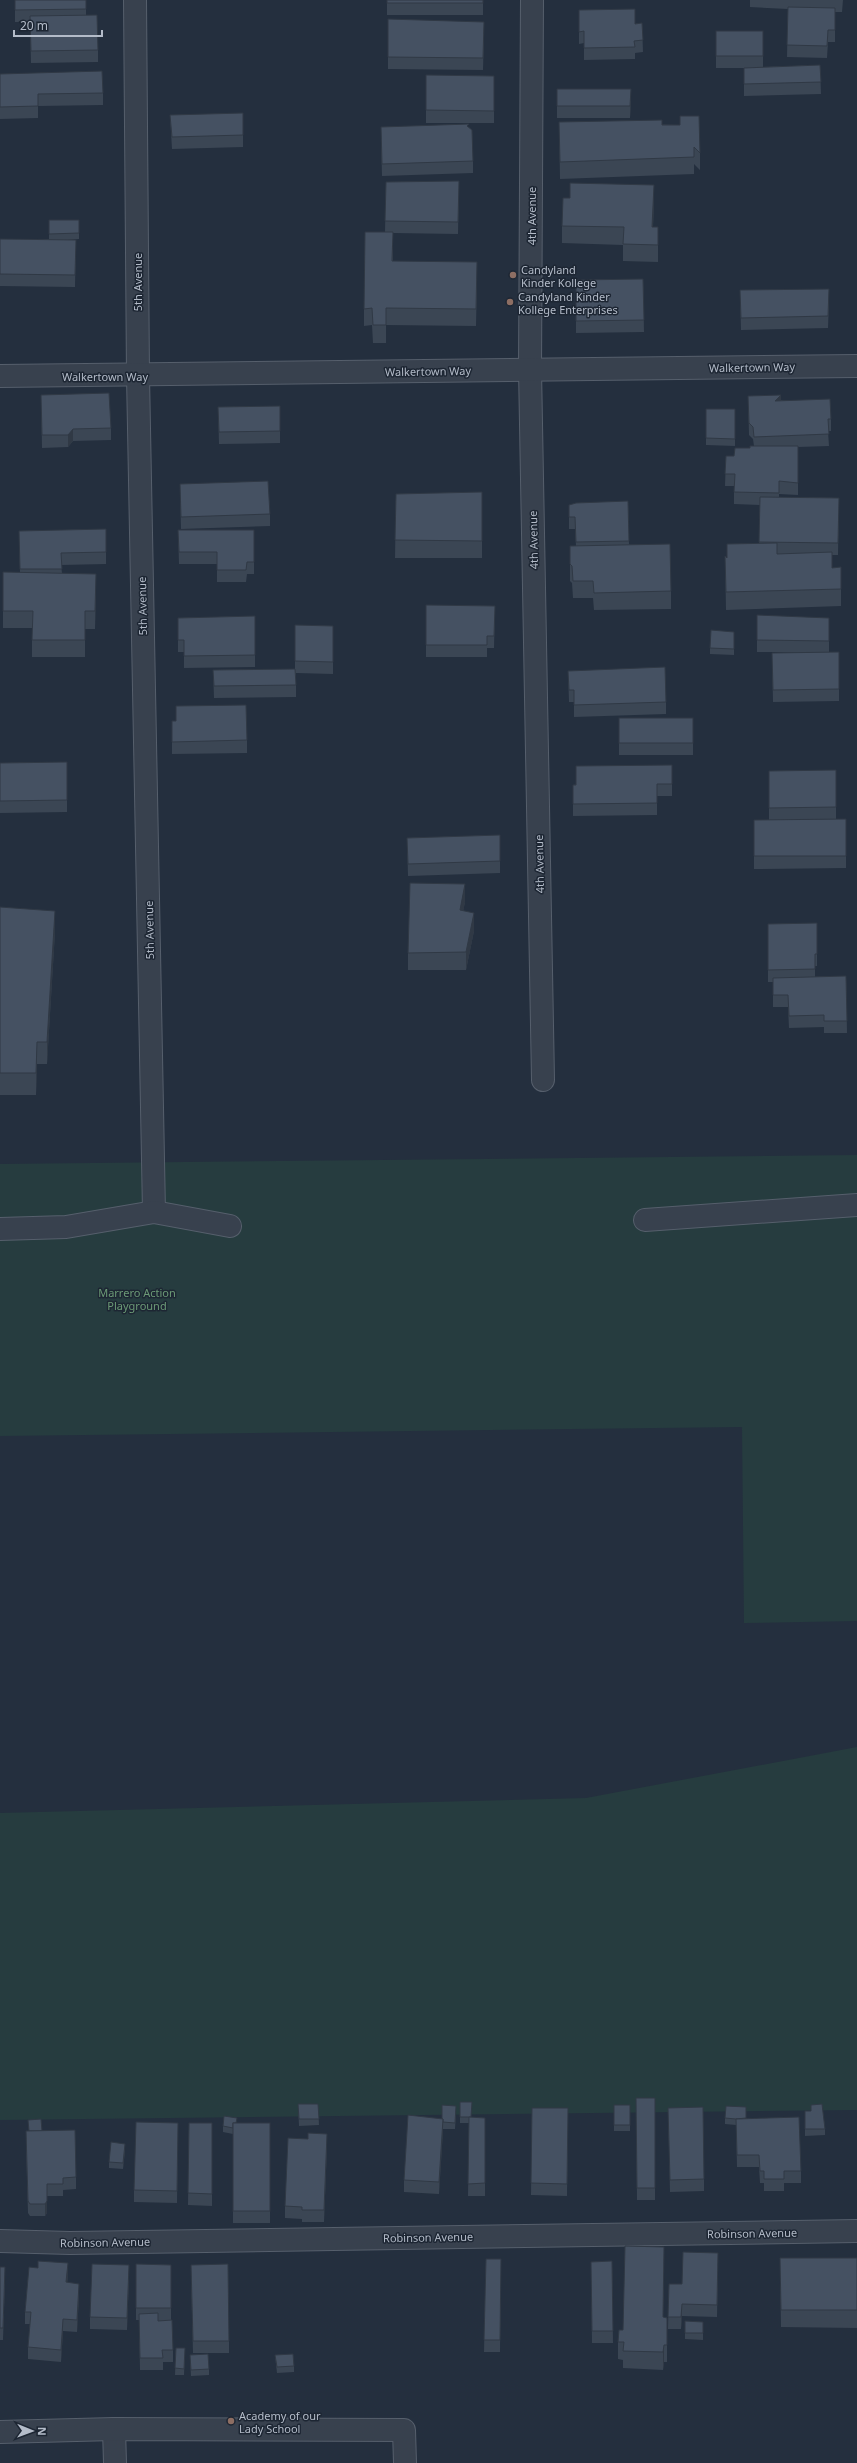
<svg xmlns="http://www.w3.org/2000/svg" width="857" height="2463" font-family="'Noto Sans',sans-serif">
<style>
.green{fill:#263c3f}
.lines{fill:none;stroke-linecap:round;stroke-linejoin:round}
.minor-casing{stroke:#565f6c;stroke-width:24}
.minor{stroke:#38414e;stroke-width:22}
.wall{fill:#3b4654}
.shaded-wall{fill:#303945}
.building{fill:#455162;stroke:#303945}
.education-dot{fill:#8d6e63;stroke:#1d2633;stroke-width:1.5}
.labels{text-anchor:middle;dominant-baseline:central;stroke-width:3;stroke-linejoin:round;paint-order:stroke}
.street-label{font-size:11px;fill:#b4bcc9;stroke:#1d2633}
.poi-label{font-size:11px;fill:#b4bcc9;stroke:#1d2633;text-anchor:start}
.park-label{font-size:11px;fill:#6b9a76;stroke:#1d2633}
</style>
<rect width="100%" height="100%" fill="#242f3e"/>
<g class="green">
<polygon points="857,1155 857,1621 744,1623 742,1427 0,1436 0,1164"/>
<polygon points="857,1747 857,2110 0,2120 0,1813 586,1798"/>
</g>
<g class="lines">
<g class="minor-casing">
<g id="minor">
<polyline points="135,0 138,376 154,1212"/>
<polyline points="532,0 530,369 543,1080"/>
<polyline points="0,376 857,366"/>
<polyline points="645,1220 857,1205"/>
<polyline points="0,1229 66,1227 154,1212 230,1226"/>
<polyline points="0,2241 70,2243 857,2231"/>
<polyline points="114,2429 115,2463"/>
<polyline points="0,2432 114,2429 404,2430 405,2463"/>
</g>
</g>
<use href="#minor" class="minor"/>
</g>
<g class="wall">
<polygon points="15,0 86,0 86,15 98,50 98,62 31,63 30,22 15,22"/>
<rect x="387" y="0" width="96" height="15"/>
<polygon points="750,0 843,0 842,12 835,12 835,42 828,42 827,58 787,57 788,9 750,7"/>
<polygon points="579,10 635,24 642,23 643,52 635,53 635,59 584,60 584,43 579,44"/>
<polygon points="388,19 484,34 483,70 388,69"/>
<polygon points="716,31 763,31 763,67 820,65 821,94 744,96 744,68 716,68"/>
<polygon points="0,74 103,93 103,105 38,106 38,118 0,119"/>
<polygon points="426,75 494,76 494,123 426,123"/>
<polygon points="557,89 631,101 630,118 557,118"/>
<polygon points="170,115 243,135 243,147 172,149"/>
<polygon points="559,122 680,125 700,153 700,170 694,164 694,174 560,179"/>
<polygon points="469,127 473,161 473,173 382,176 381,139"/>
<polygon points="459,181 458,234 393,233 393,261 477,279 476,326 386,325 386,343 373,343 372,325 364,326 364,309 385,232 386,182"/>
<polygon points="654,203 653,227 658,227 658,262 623,261 623,245 562,243 562,226"/>
<polygon points="49,220 79,220 79,239 68,240 76,240 75,287 0,286 0,239 49,239"/>
<polygon points="643,279 644,332 576,333 576,280"/>
<polygon points="740,290 829,301 828,328 741,330"/>
<polygon points="41,395 111,428 111,440 73,441 68,447 42,448"/>
<polygon points="748,396 781,400 831,419 831,431 828,431 829,446 798,447 798,495 779,494 779,497 839,498 838,555 832,555 832,568 841,589 841,606 726,610 725,556 727,558 759,543 760,505 734,504 734,486 725,486 726,456 734,456 754,446 753,439 749,435"/>
<polygon points="280,406 280,443 219,444 218,407"/>
<polygon points="706,409 735,409 735,446 706,445"/>
<polygon points="180,484 270,514 270,526 181,529"/>
<polygon points="482,492 482,558 395,558 396,494"/>
<polygon points="628,501 629,544 671,591 671,609 594,610 593,598 573,598 572,583 570,581 570,546 576,546 575,529 569,529 569,505"/>
<polygon points="106,529 106,564 61,565 62,573 96,591 95,629 85,629 85,657 32,657 32,628 3,628 3,572 20,573 19,531"/>
<polygon points="178,530 254,530 254,574 247,574 246,582 217,582 217,564 179,564"/>
<polygon points="426,605 495,606 494,648 487,648 487,657 426,657"/>
<polygon points="757,615 829,641 829,652 839,652 839,701 773,702 772,653 819,652 757,652"/>
<polygon points="255,616 255,667 184,668 184,652 178,652 178,618"/>
<polygon points="295,625 333,626 333,674 296,673 296,697 214,698 213,670 295,669"/>
<polygon points="734,632 734,655 710,654 710,648"/>
<polygon points="568,671 666,702 666,714 574,717 574,702 569,702"/>
<rect x="619" y="718" width="74" height="37"/>
<polygon points="172,721 247,740 247,753 172,754"/>
<polygon points="67,762 67,812 0,813 0,763"/>
<polygon points="672,765 672,796 657,796 657,815 573,816 573,785"/>
<polygon points="836,770 836,819 777,820 846,819 846,868 754,869 754,820 769,820 769,771"/>
<polygon points="500,835 500,873 408,876 407,838"/>
<polygon points="465,902 463,911 474,931 466,970 408,970 408,953"/>
<polygon points="0,907 55,932 47,1064 37,1064 36,1095 0,1095"/>
<polygon points="768,924 817,954 817,966 815,966 815,977 846,976 847,1033 824,1033 824,1027 789,1028 788,1007 773,1007 773,982 768,982"/>
<polygon points="636,2098 655,2098 655,2200 637,2200"/>
<polygon points="460,2102 471,2117 485,2118 485,2196 468,2196 469,2123 460,2123"/>
<polygon points="298,2104 318,2104 319,2125 299,2126"/>
<rect x="614" y="2105" width="16" height="26"/>
<polygon points="811,2105 825,2129 825,2135 805,2136 805,2111 811,2111"/>
<polygon points="532,2108 568,2108 567,2196 531,2195"/>
<polygon points="668,2108 704,2179 704,2191 670,2192"/>
<polygon points="456,2112 455,2129 443,2129 439,2194 404,2192 404,2180 442,2119"/>
<polygon points="725,2118 746,2118 801,2171 801,2183 784,2183 784,2191 764,2191 764,2183 760,2183 759,2167 737,2167 736,2125 725,2124"/>
<polygon points="28,2120 42,2131 76,2177 76,2189 63,2190 63,2196 47,2196 47,2213 45,2216 30,2216 28,2213 26,2143 29,2131"/>
<polygon points="178,2123 177,2203 134,2202 134,2190"/>
<polygon points="189,2123 212,2123 212,2206 188,2205"/>
<polygon points="237,2123 270,2123 270,2223 233,2223 233,2134 223,2132 223,2126"/>
<polygon points="327,2146 324,2222 302,2222 302,2219 285,2218 285,2206"/>
<polygon points="125,2150 123,2169 109,2168 109,2162"/>
<polygon points="780,2258 857,2258 857,2328 781,2327"/>
<polygon points="486,2259 501,2259 500,2352 484,2352"/>
<polygon points="612,2261 613,2343 592,2343 591,2262"/>
<polygon points="136,2264 171,2265 171,2320 173,2350 173,2362 163,2362 163,2370 140,2370 139,2320 136,2320"/>
<polygon points="664,2264 663,2317 667,2318 667,2362 664,2362 663,2370 623,2368 623,2360 618,2359 618,2342 623,2330"/>
<polygon points="718,2266 717,2317 682,2316 681,2329 668,2329 669,2284 682,2284"/>
<polygon points="0,2267 5,2279 3,2340 0,2340"/>
<polygon points="68,2275 67,2283 79,2296 77,2332 63,2331 61,2362 28,2359 28,2347 30,2324 25,2324 25,2312"/>
<polygon points="129,2277 127,2330 90,2329 90,2317"/>
<polygon points="191,2277 229,2341 229,2353 193,2353"/>
<polygon points="685,2321 703,2328 703,2340 685,2339"/>
<polygon points="176,2348 185,2348 184,2375 175,2375"/>
<polygon points="190,2355 209,2369 209,2375 191,2376"/>
<polygon points="275,2355 294,2366 294,2372 277,2373"/>
</g>
<g class="shaded-wall">
<polygon points="631,89 631,101 630,118 630,106"/>
<polygon points="654,185 654,203 652,245 652,227"/>
<polygon points="781,395 781,407 775,401"/>
<polygon points="73,429 73,441 68,447 68,435"/>
<polygon points="96,574 96,591 95,629 95,611"/>
<polygon points="465,884 465,902 460,928 460,910"/>
<polygon points="55,911 55,932 47,1064 47,1042"/>
<polygon points="474,913 474,931 466,970 466,952"/>
<polygon points="37,1042 37,1064 36,1095 36,1073"/>
<polygon points="443,2119 443,2131 439,2194 439,2182"/>
<polygon points="327,2134 327,2146 324,2222 324,2210"/>
<polygon points="125,2144 125,2150 123,2169 123,2163"/>
<polygon points="47,2201 47,2213 45,2216 45,2204"/>
<polygon points="68,2263 68,2275 66,2295 66,2282"/>
<polygon points="129,2265 129,2277 127,2330 127,2318"/>
<polygon points="79,2284 79,2296 77,2332 77,2320"/>
<polygon points="682,2304 682,2316 681,2329 681,2317"/>
<polygon points="63,2319 63,2331 61,2362 61,2350"/>
<polygon points="664,2345 664,2362 663,2370 663,2352"/>
</g>
<g class="building">
<polygon points="15,0 86,0 86,9 15,10"/>
<rect x="387" y="0" width="96" height="3"/>
<polygon points="788,7 835,8 835,30 828,30 827,46 787,45"/>
<polygon points="635,9 635,24 642,23 643,40 634,41 635,47 584,48 584,31 579,32 579,10"/>
<polygon points="97,15 98,50 31,51 30,16"/>
<polygon points="388,19 484,22 483,58 388,57"/>
<rect x="716" y="31" width="47" height="25"/>
<polygon points="820,65 821,82 744,84 744,68"/>
<polygon points="102,71 103,93 38,94 38,106 0,107 0,74"/>
<polygon points="426,75 494,76 494,111 426,110"/>
<polygon points="557,89 631,89 630,106 557,106"/>
<polygon points="243,113 243,135 172,137 170,115"/>
<polygon points="680,116 699,116 700,153 694,147 694,157 560,162 559,122 662,120 662,125 680,125"/>
<polygon points="469,124 467,126 472,130 473,161 382,164 381,127"/>
<polygon points="459,181 458,222 385,221 386,182"/>
<polygon points="570,183 654,185 652,227 658,227 658,245 623,244 624,227 562,226 563,198 570,198"/>
<polygon points="49,220 79,220 79,233 49,234"/>
<polygon points="365,232 393,232 392,261 477,262 476,309 386,308 386,325 373,325 372,308 364,309"/>
<polygon points="0,239 76,240 75,275 0,274"/>
<polygon points="643,279 644,320 576,321 576,280"/>
<polygon points="829,289 828,316 741,318 740,290"/>
<polygon points="109,393 111,428 73,429 68,435 42,435 41,395"/>
<polygon points="781,395 775,401 830,399 831,419 828,419 829,434 754,437 753,427 749,423 748,396"/>
<polygon points="280,406 280,431 219,432 218,407"/>
<polygon points="706,409 735,409 735,439 706,438"/>
<polygon points="750,446 798,446 798,483 779,481 779,493 734,492 735,474 725,474 726,456 734,456 735,448 750,448"/>
<polygon points="268,481 270,514 181,517 180,484"/>
<polygon points="482,492 482,541 395,540 396,494"/>
<polygon points="760,497 839,498 838,543 759,542"/>
<polygon points="628,501 629,541 576,542 575,517 569,517 569,505 576,503"/>
<polygon points="106,529 106,552 61,553 62,569 20,569 19,531"/>
<polygon points="178,530 254,530 254,562 247,562 246,570 217,570 217,552 179,552"/>
<polygon points="777,543 777,554 832,552 832,568 841,567 841,589 726,592 725,556 727,558 727,544"/>
<polygon points="670,544 671,591 594,593 593,581 573,581 572,566 570,564 570,546"/>
<polygon points="3,572 96,574 95,611 85,611 85,640 32,640 33,611 3,611"/>
<polygon points="426,605 495,606 494,636 487,636 487,645 426,645"/>
<polygon points="757,615 829,618 829,641 757,640"/>
<polygon points="255,616 255,655 184,656 184,640 178,640 178,618"/>
<polygon points="295,625 333,626 333,662 295,661"/>
<polygon points="711,630 734,632 734,649 710,648"/>
<polygon points="839,652 839,689 773,690 772,653"/>
<polygon points="665,667 666,702 574,705 574,690 569,690 568,671"/>
<polygon points="295,669 296,685 214,686 213,670"/>
<polygon points="246,705 247,740 172,742 172,721 176,721 176,706"/>
<rect x="619" y="718" width="74" height="25"/>
<polygon points="67,762 67,800 0,801 0,763"/>
<polygon points="672,765 672,784 657,784 657,803 573,804 573,785 576,785 576,766"/>
<polygon points="836,770 836,807 769,808 769,771"/>
<polygon points="846,819 846,856 754,856 754,820"/>
<polygon points="500,835 500,861 408,864 407,838"/>
<polygon points="410,883 465,884 460,910 474,913 466,952 408,953"/>
<polygon points="0,907 55,911 47,1042 37,1042 36,1073 0,1073"/>
<polygon points="817,923 817,954 815,954 815,969 768,970 768,924"/>
<polygon points="846,976 847,1021 824,1021 824,1015 789,1016 788,995 773,995 773,978"/>
<polygon points="636,2098 655,2098 655,2188 637,2188"/>
<polygon points="460,2102 472,2102 471,2117 460,2117"/>
<polygon points="298,2104 318,2104 319,2119 299,2119"/>
<polygon points="822,2104 825,2129 805,2129 805,2111 811,2111 811,2105"/>
<polygon points="442,2105 456,2106 455,2123 443,2122 443,2119 442,2119"/>
<rect x="614" y="2105" width="16" height="20"/>
<polygon points="726,2106 746,2107 746,2118 736,2119 725,2118"/>
<polygon points="703,2107 704,2179 670,2180 668,2108"/>
<polygon points="532,2108 568,2108 567,2184 531,2183"/>
<polygon points="408,2115 443,2119 439,2182 404,2180"/>
<polygon points="224,2116 237,2118 236,2123 233,2123 233,2128 223,2126"/>
<polygon points="469,2117 485,2118 485,2183 468,2184"/>
<polygon points="799,2117 801,2171 784,2171 784,2179 764,2179 764,2171 760,2171 759,2155 737,2155 736,2119"/>
<polygon points="41,2119 42,2131 29,2131 28,2120"/>
<polygon points="136,2122 178,2123 177,2191 134,2190"/>
<polygon points="189,2123 212,2123 212,2194 188,2193"/>
<rect x="233" y="2123" width="37" height="88"/>
<polygon points="75,2130 76,2177 63,2178 63,2184 47,2184 47,2201 45,2204 30,2204 28,2201 26,2131"/>
<polygon points="308,2133 327,2134 324,2210 302,2210 302,2207 285,2206 288,2138 308,2139"/>
<polygon points="111,2142 125,2144 123,2163 109,2162"/>
<polygon points="625,2246 664,2247 663,2317 667,2318 667,2345 664,2345 663,2352 623,2351 624,2342 618,2342 619,2330 623,2330"/>
<polygon points="683,2252 718,2253 717,2305 682,2304 681,2317 668,2317 669,2284 682,2284"/>
<polygon points="780,2258 857,2258 857,2310 781,2310"/>
<polygon points="486,2259 501,2259 500,2340 484,2340"/>
<polygon points="38,2261 68,2263 66,2282 79,2284 77,2320 63,2319 61,2350 28,2347 31,2312 25,2312 29,2267 38,2268"/>
<polygon points="612,2261 613,2331 592,2331 591,2262"/>
<polygon points="92,2264 129,2265 127,2318 90,2317"/>
<polygon points="136,2264 171,2265 171,2308 136,2308"/>
<polygon points="228,2264 229,2341 193,2341 191,2265"/>
<polygon points="0,2267 5,2267 3,2328 0,2328"/>
<polygon points="158,2313 158,2321 172,2320 173,2350 162,2350 163,2358 140,2358 139,2314"/>
<polygon points="685,2321 703,2322 703,2333 685,2333"/>
<polygon points="176,2348 185,2348 184,2369 175,2368"/>
<polygon points="208,2354 209,2369 191,2370 190,2355"/>
<polygon points="293,2354 294,2366 277,2367 275,2355"/>
</g>
<g class="education-dot">
<circle cx="513" cy="275" r="4"/>
<circle cx="510" cy="302" r="4"/>
<circle cx="231" cy="2421" r="4"/>
</g>
<g class="labels">
<g class="street-label">
<text transform="translate(531 216) rotate(-90)">4th Avenue</text>
<text transform="translate(137 282) rotate(-90)">5th Avenue</text>
<text transform="translate(752 367) rotate(-1)">Walkertown Way</text>
<text transform="translate(428 371) rotate(-1)">Walkertown Way</text>
<text x="105" y="376">Walkertown Way</text>
<text transform="translate(533 540) rotate(-91)">4th Avenue</text>
<text transform="translate(142 606) rotate(-91)">5th Avenue</text>
<text transform="translate(539 864) rotate(-91)">4th Avenue</text>
<text transform="translate(149 930) rotate(-91)">5th Avenue</text>
<text transform="translate(752 2233) rotate(-1)">Robinson Avenue</text>
<text transform="translate(428 2237) rotate(-1)">Robinson Avenue</text>
<text transform="translate(105 2242) rotate(-1)">Robinson Avenue</text>
</g>
<g class="poi-label">
<text x="521" y="269">Candyland<tspan x="521" dy="13">Kinder Kollege</tspan></text>
<text x="518" y="296">Candyland Kinder<tspan x="518" dy="13">Kollege Enterprises</tspan></text>
<text x="239" y="2415">Academy of our<tspan x="239" dy="13">Lady School</tspan></text>
</g>
<g class="park-label">
<text x="137" y="1292">Marrero Action<tspan x="137" dy="13">Playground</tspan></text>
</g>
</g>
<g transform="translate(32 2431) rotate(91)" stroke="#1d2633" stroke-width="3" paint-order="stroke">
<path d="M0-3L7 15L0 10L-7 15Z" fill="#b4bcc9"/>
<text y="-6" font-size="11" font-weight="bold" text-anchor="middle" fill="#b4bcc9">N</text>
</g>
<path d="M14 30v6h88v-6" fill="none" stroke="#b4bcc9" stroke-width="2"/>
<text x="20" y="30" font-size="12" fill="#b4bcc9" stroke="#1d2633" stroke-width="3" paint-order="stroke">20 m</text>
</svg>
